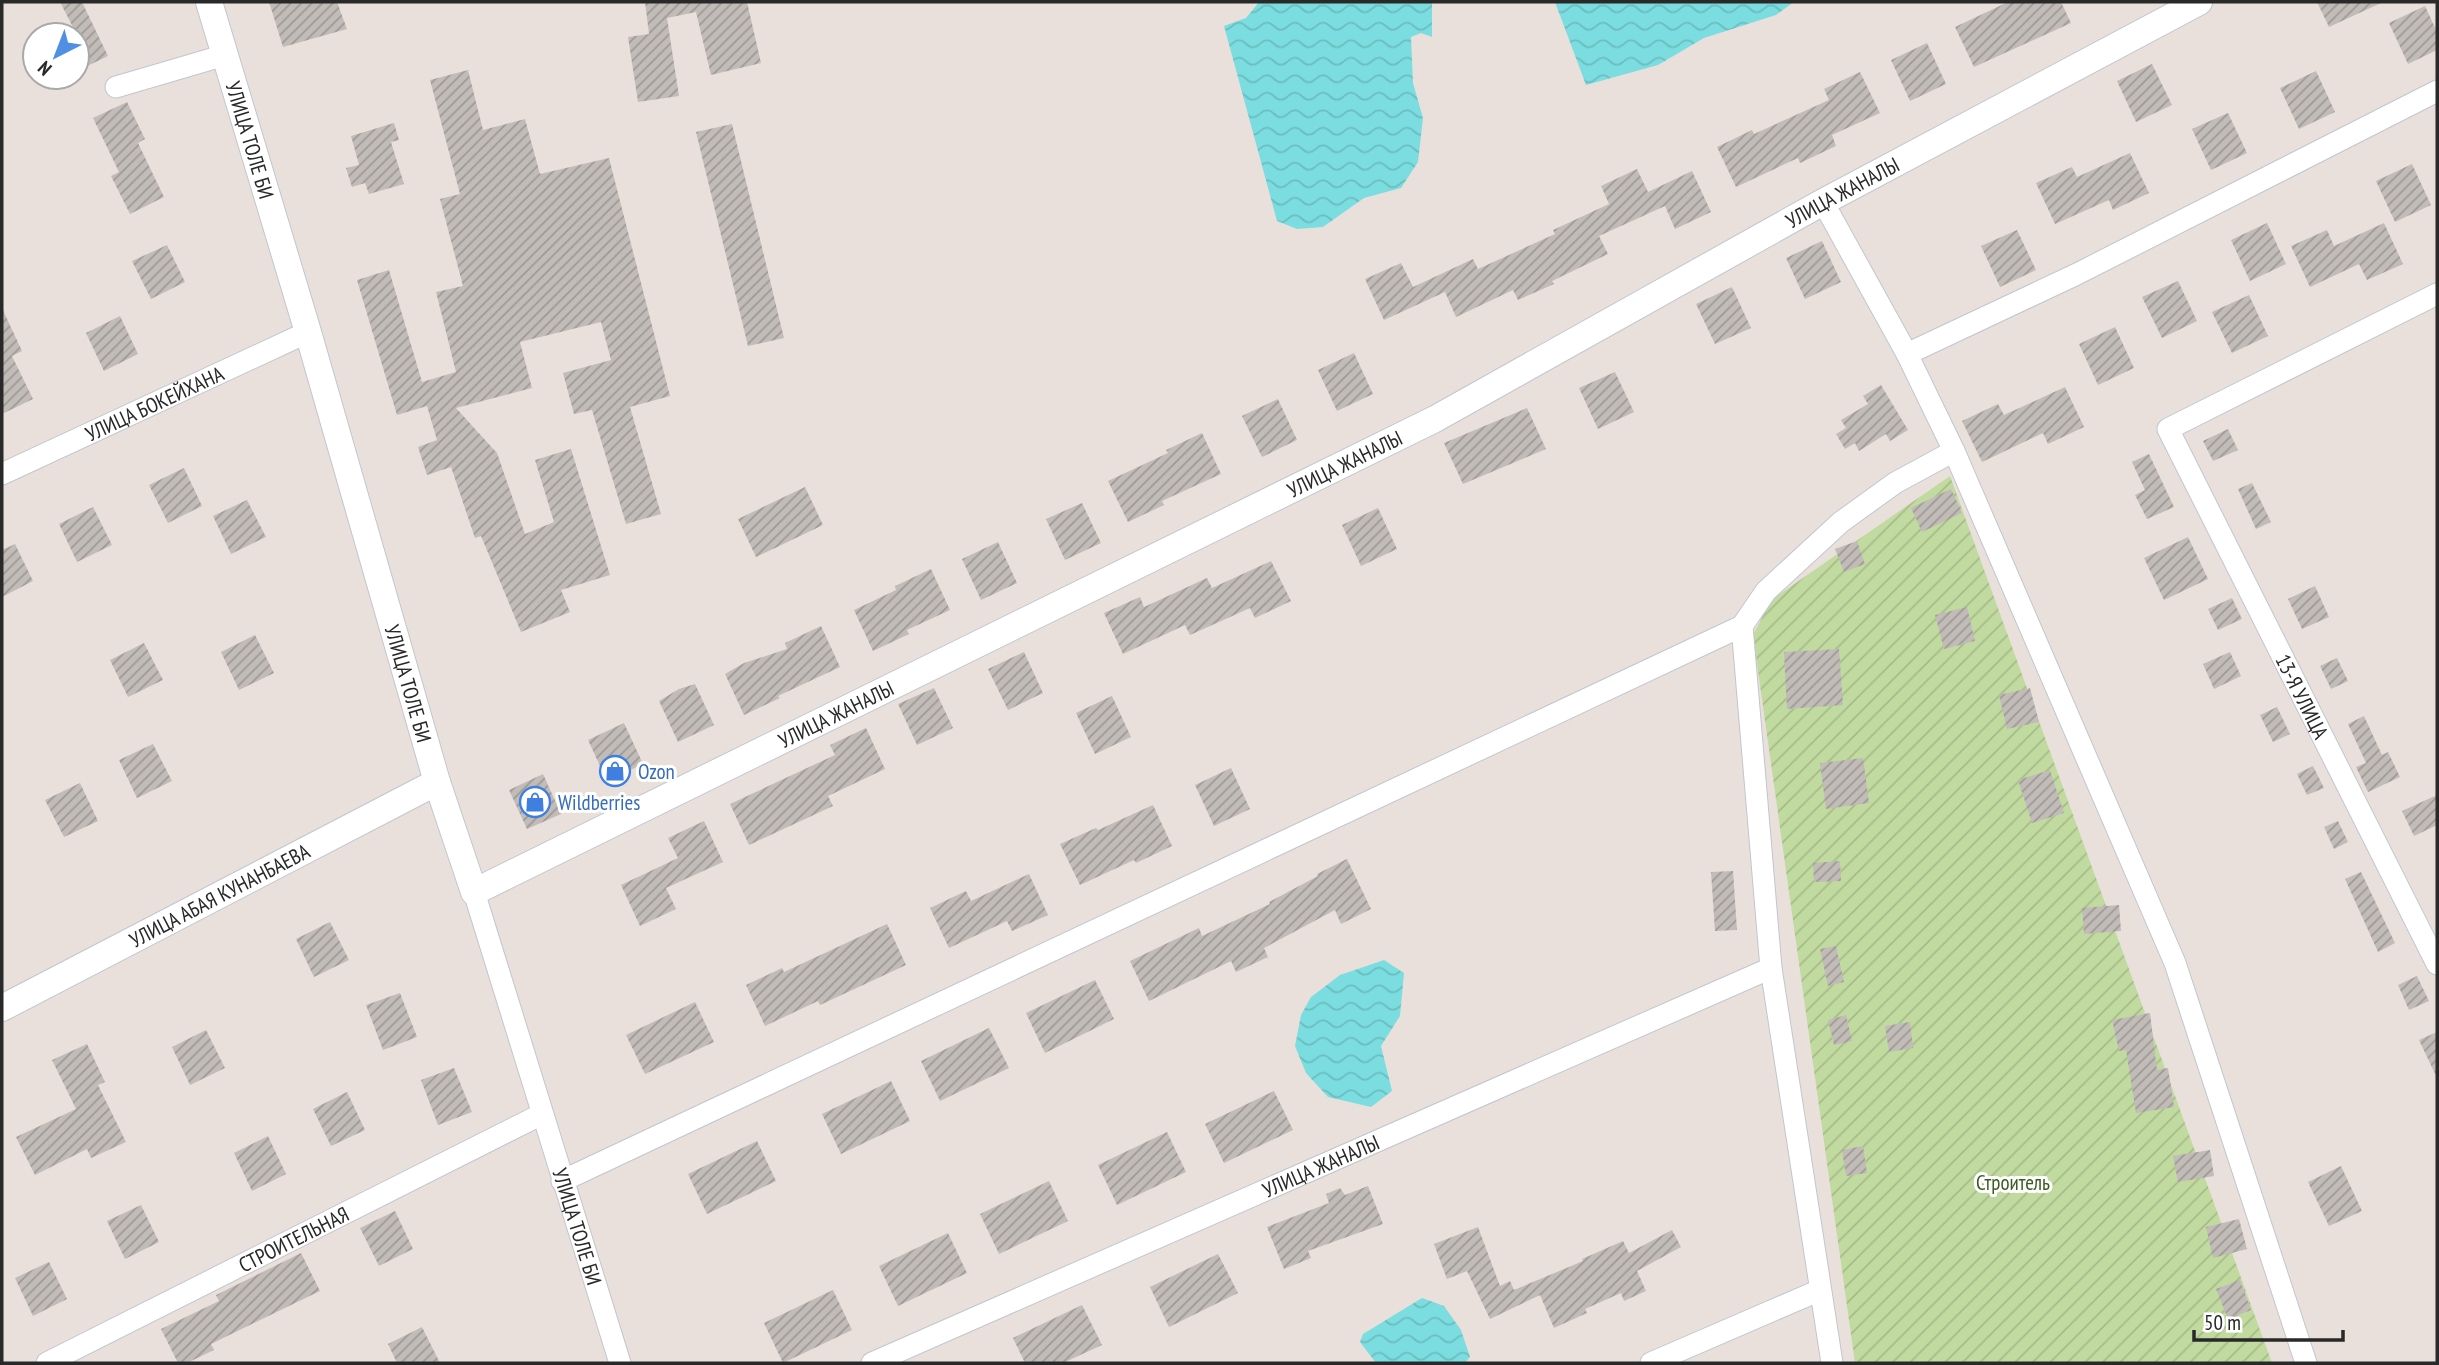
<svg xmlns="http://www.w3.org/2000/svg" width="2439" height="1365" font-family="'PT Sans Narrow',sans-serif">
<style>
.garden{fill:url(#garden-furrows)}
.water{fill:url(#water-waves)}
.building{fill:url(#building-hatch)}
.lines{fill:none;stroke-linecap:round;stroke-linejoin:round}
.minor-casing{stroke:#c1c6ce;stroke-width:23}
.tertiary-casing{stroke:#c1c6ce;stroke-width:28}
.minor{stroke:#fff;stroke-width:21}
.tertiary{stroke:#fff;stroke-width:26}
.labels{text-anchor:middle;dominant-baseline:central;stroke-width:6;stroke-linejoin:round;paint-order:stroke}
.street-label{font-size:21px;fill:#292929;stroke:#fff}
.shop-label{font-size:21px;fill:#366cbe;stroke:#fff;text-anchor:start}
.park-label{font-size:21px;fill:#3c5c22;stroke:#fff}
</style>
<defs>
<pattern id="garden-furrows" width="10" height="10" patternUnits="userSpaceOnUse" patternTransform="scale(1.75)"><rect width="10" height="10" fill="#c1da9f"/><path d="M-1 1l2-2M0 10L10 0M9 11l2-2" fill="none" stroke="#a6bb89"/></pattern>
<pattern id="water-waves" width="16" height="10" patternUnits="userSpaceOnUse" patternTransform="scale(1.75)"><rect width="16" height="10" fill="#7bdddf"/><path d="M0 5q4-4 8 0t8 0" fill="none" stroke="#6abebf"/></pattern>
<pattern id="building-hatch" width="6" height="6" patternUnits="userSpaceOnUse" patternTransform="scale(1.75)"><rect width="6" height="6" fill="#c2bcb8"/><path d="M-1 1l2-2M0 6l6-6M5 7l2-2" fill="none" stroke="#9e9996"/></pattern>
</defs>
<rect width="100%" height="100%" fill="#e9e0dc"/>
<polygon class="garden" points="1950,476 2272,1363 1855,1363 1753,635 1771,600"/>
<g class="water">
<polygon points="1259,2 1432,2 1432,37 1421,33 1411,37 1413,83 1423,118 1418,162 1401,188 1364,198 1323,227 1297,229 1277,221 1224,26 1246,18"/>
<polygon points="1555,2 1794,2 1776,15 1704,38 1658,65 1586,85"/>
<polygon points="1384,960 1404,973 1400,1016 1381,1046 1392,1091 1371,1107 1328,1097 1306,1073 1295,1046 1301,1015 1311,997 1340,975"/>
<polygon points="1422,1298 1444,1306 1461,1330 1470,1357 1465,1363 1376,1363 1360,1342 1363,1334"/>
</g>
<g class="building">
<polygon points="60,2 82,2 108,56 77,71 77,35"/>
<polygon points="269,2 337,2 347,29 283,47"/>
<polygon points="645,2 747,2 761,63 711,75 696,12 667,18 679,96 638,102 628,37 649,34"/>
<polygon points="2008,2 2061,2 2071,23 1974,67 1955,27"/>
<polygon points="2317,2 2383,2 2329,27"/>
<polygon points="2425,6 2437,32 2437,50 2408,64 2389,23"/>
<polygon points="1927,43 1946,84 1910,101 1891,60"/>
<polygon points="2152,64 2172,105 2136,122 2117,81"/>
<polygon points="468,70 483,130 525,119 540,174 609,158 670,396 630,407 661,514 626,524 592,410 574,414 563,373 611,360 601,322 520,342 532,388 456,408 497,453 525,534 554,522 535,460 571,449 610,575 561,590 570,612 521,632 481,536 475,538 451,467 427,475 418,447 437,440 427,406 397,415 357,280 389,270 422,382 456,372 436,292 463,286 440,199 460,194 430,80"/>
<polygon points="2316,71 2335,112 2299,129 2280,88"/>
<polygon points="1860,72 1880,113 1832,135 1836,146 1800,163 1798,158 1736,187 1717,147 1752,130 1754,134 1829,100 1824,89"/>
<polygon points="127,102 145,139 138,143 164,197 130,214 111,176 119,172 93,118"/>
<polygon points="2228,113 2247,153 2211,170 2192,129"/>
<polygon points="394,123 399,140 391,142 404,184 369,194 365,183 352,187 346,168 359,165 351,136"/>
<polygon points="732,124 784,338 748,346 696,132"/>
<polygon points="2130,153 2149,193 2113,210 2109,200 2055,224 2036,183 2072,167 2077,177"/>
<polygon points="2412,164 2431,205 2395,222 2376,181"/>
<polygon points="1637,169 1648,192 1692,171 1711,212 1675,229 1665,206 1599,236 1608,254 1552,281 1554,284 1518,300 1513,290 1456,317 1445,292 1384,320 1365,279 1401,263 1413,287 1473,259 1478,269 1555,234 1553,230 1609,204 1601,186"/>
<polygon points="2267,223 2286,264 2250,281 2231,240"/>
<polygon points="2384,223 2403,264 2367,280 2359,264 2310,287 2291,246 2327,230 2334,246"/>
<polygon points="2017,230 2036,270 2000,287 1981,246"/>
<polygon points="1822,241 1841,282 1805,299 1786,258"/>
<polygon points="167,245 185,282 151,299 132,261"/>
<polygon points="2178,281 2197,321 2162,338 2142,297"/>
<polygon points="1732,287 1751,328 1715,344 1696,304"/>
<polygon points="2249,295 2268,336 2232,353 2212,312"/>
<polygon points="2,308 22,351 12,356 33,399 2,414"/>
<polygon points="120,316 138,354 104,371 86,333"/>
<polygon points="2115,327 2134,368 2098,385 2079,344"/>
<polygon points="1354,353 1373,394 1337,411 1318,370"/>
<polygon points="1615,372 1634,412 1598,429 1579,388"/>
<polygon points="1881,385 1908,430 1890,441 1886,434 1859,451 1855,443 1845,449 1836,434 1846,428 1841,420 1868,404 1863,396"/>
<polygon points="2065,387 2084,427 2048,444 2043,433 1982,462 1962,421 1998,404 2004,415"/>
<polygon points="1278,399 1297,440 1262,457 1242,416"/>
<polygon points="1527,408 1546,449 1463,484 1444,443"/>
<polygon points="2228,429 2238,450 2213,461 2203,441"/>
<polygon points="1202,433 1221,474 1162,501 1164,505 1128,522 1108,481 1168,453 1166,450"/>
<polygon points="2149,454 2174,507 2147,519 2135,495 2145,490 2132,462"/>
<polygon points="184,468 202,506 168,523 149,485"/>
<polygon points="2252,483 2271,522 2256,529 2238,489"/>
<polygon points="805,487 823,525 756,557 738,519"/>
<polygon points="1951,489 1962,513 1922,532 1911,508"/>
<polygon points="247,500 266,537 231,554 213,516"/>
<polygon points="1082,503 1101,543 1065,560 1046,519"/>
<polygon points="93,507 112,545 77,562 59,524"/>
<polygon points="1378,508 1397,549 1361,566 1342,525"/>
<polygon points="2188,537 2208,579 2164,600 2144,558"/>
<polygon points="1857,541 1865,564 1844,572 1835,549"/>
<polygon points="998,542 1017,583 981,600 962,559"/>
<polygon points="15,544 33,581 2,597 2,550"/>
<polygon points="1271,561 1291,601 1255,618 1250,608 1190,635 1185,625 1123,654 1104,613 1140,597 1144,607 1207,578 1212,588"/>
<polygon points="931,569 950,610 907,630 909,634 873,651 854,610 896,590 895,586"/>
<polygon points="2315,586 2329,617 2302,629 2288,599"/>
<polygon points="2232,598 2242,619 2218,630 2208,609"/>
<polygon points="1967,607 1975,641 1944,649 1935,615"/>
<polygon points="821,626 840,667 778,696 780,698 744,715 725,674 744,663 787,649 785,643"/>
<polygon points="255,635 274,673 239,690 221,652"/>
<polygon points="144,643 163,680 128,697 110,660"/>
<polygon points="1839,649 1843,705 1787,709 1784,652"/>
<polygon points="1024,652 1043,693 1008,710 988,669"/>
<polygon points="2230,652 2241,676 2214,689 2203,664"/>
<polygon points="2337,658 2348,681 2331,689 2320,666"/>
<polygon points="695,684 714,725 678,742 659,701 679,689"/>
<polygon points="934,688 953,728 917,745 898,704"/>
<polygon points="2030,688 2039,722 2007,729 1999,695"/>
<polygon points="1112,696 1131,737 1095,754 1076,713"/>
<polygon points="2277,707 2290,734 2273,742 2260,715"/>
<polygon points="2364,716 2382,755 2388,752 2400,777 2368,792 2356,767 2366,763 2348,724"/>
<polygon points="624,723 643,764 607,781 588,740"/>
<polygon points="866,728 885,769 828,796 833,806 749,845 730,804 835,755 830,745"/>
<polygon points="153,744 172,781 137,798 119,760"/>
<polygon points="1863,758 1869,803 1826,809 1820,763"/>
<polygon points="2313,766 2324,788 2307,795 2297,774"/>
<polygon points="1231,768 1250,809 1214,826 1195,785"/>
<polygon points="2050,770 2064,813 2032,823 2018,780"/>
<polygon points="543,774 561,814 527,829 509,790"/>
<polygon points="80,783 98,821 64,837 45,800"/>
<polygon points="2437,795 2437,825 2414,836 2402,811"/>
<polygon points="1153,805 1172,846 1136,863 1134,860 1080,885 1060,844 1096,828 1098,830"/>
<polygon points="704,821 723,862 666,888 676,909 640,926 621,885 678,858 668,838"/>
<polygon points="2338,821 2348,842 2334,849 2324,827"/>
<polygon points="1347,859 1371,909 1341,924 1335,910 1264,948 1268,957 1236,972 1231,961 1149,1001 1130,961 1199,928 1202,936 1270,904 1269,902 1318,876 1317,874"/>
<polygon points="1840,861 1841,881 1814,882 1813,863"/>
<polygon points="1733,871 1737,930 1715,931 1711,872"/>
<polygon points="2361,872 2395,943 2378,952 2345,879"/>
<polygon points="1029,874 1048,915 1012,931 1007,921 949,948 930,908 966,891 971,901"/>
<polygon points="2119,905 2121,931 2084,934 2082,908"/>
<polygon points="330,922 349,960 314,977 296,939"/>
<polygon points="887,924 906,965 820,1005 818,1001 765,1026 746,985 782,968 784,972"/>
<polygon points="1836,946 1844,982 1828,986 1820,949"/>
<polygon points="2417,976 2429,1001 2409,1010 2398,985"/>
<polygon points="1095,980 1114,1019 1045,1053 1026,1013"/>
<polygon points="400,993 417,1037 383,1050 366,1005"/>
<polygon points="695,1002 714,1042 645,1074 626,1035"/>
<polygon points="2150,1013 2157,1070 2168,1068 2174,1107 2136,1113 2126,1050 2119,1051 2112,1020"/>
<polygon points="1846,1015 1852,1041 1834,1045 1828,1020"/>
<polygon points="1910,1022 1913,1048 1889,1052 1885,1026"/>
<polygon points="989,1028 1009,1068 940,1101 921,1061"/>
<polygon points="206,1030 225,1068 190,1085 172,1047"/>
<polygon points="2437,1032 2437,1078 2419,1040"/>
<polygon points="87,1044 105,1082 98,1085 126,1142 91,1158 87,1149 35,1175 16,1137 76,1109 52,1060"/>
<polygon points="454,1068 472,1112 438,1125 421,1080"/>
<polygon points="891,1081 910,1121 841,1154 822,1114"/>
<polygon points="1274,1091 1293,1130 1224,1163 1205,1124"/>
<polygon points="347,1092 365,1130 331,1146 313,1109"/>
<polygon points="1167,1132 1186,1172 1117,1205 1098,1165"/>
<polygon points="268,1136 286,1174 252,1191 234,1153"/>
<polygon points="757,1141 776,1181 707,1214 688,1174"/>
<polygon points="1863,1146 1867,1173 1846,1176 1842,1150"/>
<polygon points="2210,1150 2214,1176 2178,1182 2173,1156"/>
<polygon points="2341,1166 2362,1211 2329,1226 2308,1182"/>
<polygon points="1049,1181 1068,1221 999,1254 980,1214"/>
<polygon points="1368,1186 1383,1224 1308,1251 1311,1258 1284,1269 1267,1227 1329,1203 1326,1194 1340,1188 1345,1195"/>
<polygon points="141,1205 159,1242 125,1259 107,1221"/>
<polygon points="395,1211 413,1249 379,1266 360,1228"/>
<polygon points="2239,1219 2247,1249 2213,1258 2206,1227"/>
<polygon points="1478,1227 1500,1286 1510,1281 1514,1290 1583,1261 1582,1259 1623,1241 1629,1253 1672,1230 1681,1247 1637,1271 1646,1291 1624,1301 1621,1293 1585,1309 1587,1313 1554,1328 1540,1295 1490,1319 1467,1271 1447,1279 1434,1244"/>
<polygon points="948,1233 967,1273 898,1306 879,1266"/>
<polygon points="301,1253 320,1291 211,1344 214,1350 187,1363 178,1363 161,1329 219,1301 216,1295"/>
<polygon points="1218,1254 1238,1293 1169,1327 1150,1287"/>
<polygon points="49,1262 67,1299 33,1316 15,1278"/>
<polygon points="2240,1280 2251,1310 2228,1319 2216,1289"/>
<polygon points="833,1290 852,1330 783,1363 764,1323"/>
<polygon points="1082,1305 1102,1345 1063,1363 1025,1363 1013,1338"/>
<polygon points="422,1327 440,1363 397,1363 388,1344"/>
</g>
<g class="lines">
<g class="minor-casing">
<g id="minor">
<polyline points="116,87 225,55"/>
<polyline points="1823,202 1907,354 1954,451 2175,963 2306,1363"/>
<path id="s1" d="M2437 294 2168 429 2437 964"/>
<polyline points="1907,354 2077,274 2437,91"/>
<path id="s2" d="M2 474 308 332"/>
<path id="s3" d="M474 892 620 1363"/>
<polyline points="562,1181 1742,626"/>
<path id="s4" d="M47 1363 542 1114"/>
<path id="s5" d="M872 1363 1771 968"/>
<polyline points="1651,1363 1820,1290"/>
<polyline points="1832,1363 1771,968 1742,626 1766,591 1841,522 1895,483 1954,451"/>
</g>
</g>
<g class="tertiary-casing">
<g id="tertiary">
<path id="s6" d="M209 2 308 332 437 782 474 892 1435 419 1823 202 2199 2"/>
<path id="s7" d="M2 1008 437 782"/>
</g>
</g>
<use href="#minor" class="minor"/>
<use href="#tertiary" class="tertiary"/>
</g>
<defs>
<g id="shop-ring" transform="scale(1.575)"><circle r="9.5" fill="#fff" stroke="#3f7fe0" stroke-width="1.5"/><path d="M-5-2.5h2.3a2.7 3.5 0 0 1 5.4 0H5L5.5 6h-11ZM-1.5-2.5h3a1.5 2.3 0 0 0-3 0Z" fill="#3f7fe0"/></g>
</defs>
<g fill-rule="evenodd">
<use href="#shop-ring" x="615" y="771"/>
<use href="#shop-ring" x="535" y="802"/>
</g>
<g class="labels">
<g class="street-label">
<text stroke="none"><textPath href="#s6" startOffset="144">УЛИЦА ТОЛЕ БИ</textPath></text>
<text stroke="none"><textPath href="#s6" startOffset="2466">УЛИЦА ЖАНАЛЫ</textPath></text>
<text stroke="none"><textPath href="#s2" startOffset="168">УЛИЦА БОКЕЙХАНА</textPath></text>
<text stroke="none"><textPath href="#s6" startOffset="1899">УЛИЦА ЖАНАЛЫ</textPath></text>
<text stroke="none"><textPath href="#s6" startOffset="710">УЛИЦА ТОЛЕ БИ</textPath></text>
<text stroke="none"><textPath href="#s1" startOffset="600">13-Я УЛИЦА</textPath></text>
<text stroke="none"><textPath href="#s6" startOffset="1332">УЛИЦА ЖАНАЛЫ</textPath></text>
<text stroke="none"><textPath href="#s7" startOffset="245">УЛИЦА АБАЯ КУНАНБАЕВА</textPath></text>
<text stroke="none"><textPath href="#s5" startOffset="490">УЛИЦА ЖАНАЛЫ</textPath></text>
<text stroke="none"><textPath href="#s3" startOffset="350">УЛИЦА ТОЛЕ БИ</textPath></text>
<text stroke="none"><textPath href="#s4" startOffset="276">СТРОИТЕЛЬНАЯ</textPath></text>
</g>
<g class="shop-label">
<text x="638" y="771">Ozon</text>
<text x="558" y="802">Wildberries</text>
</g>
<g class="park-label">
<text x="2013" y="1182">Строитель</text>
</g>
</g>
<rect width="2439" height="1365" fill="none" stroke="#292929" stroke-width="7"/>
<g transform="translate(56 56) rotate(222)"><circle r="33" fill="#ffffff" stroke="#a9a9a9" stroke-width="2"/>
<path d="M0-5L12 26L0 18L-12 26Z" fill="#4f8fe4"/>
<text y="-10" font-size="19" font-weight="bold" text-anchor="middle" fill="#292929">N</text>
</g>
<path d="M2194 1330v10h149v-10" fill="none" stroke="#292929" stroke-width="3.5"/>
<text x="2204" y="1330" font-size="21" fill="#292929" stroke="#ffffff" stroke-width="5" paint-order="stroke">50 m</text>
</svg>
